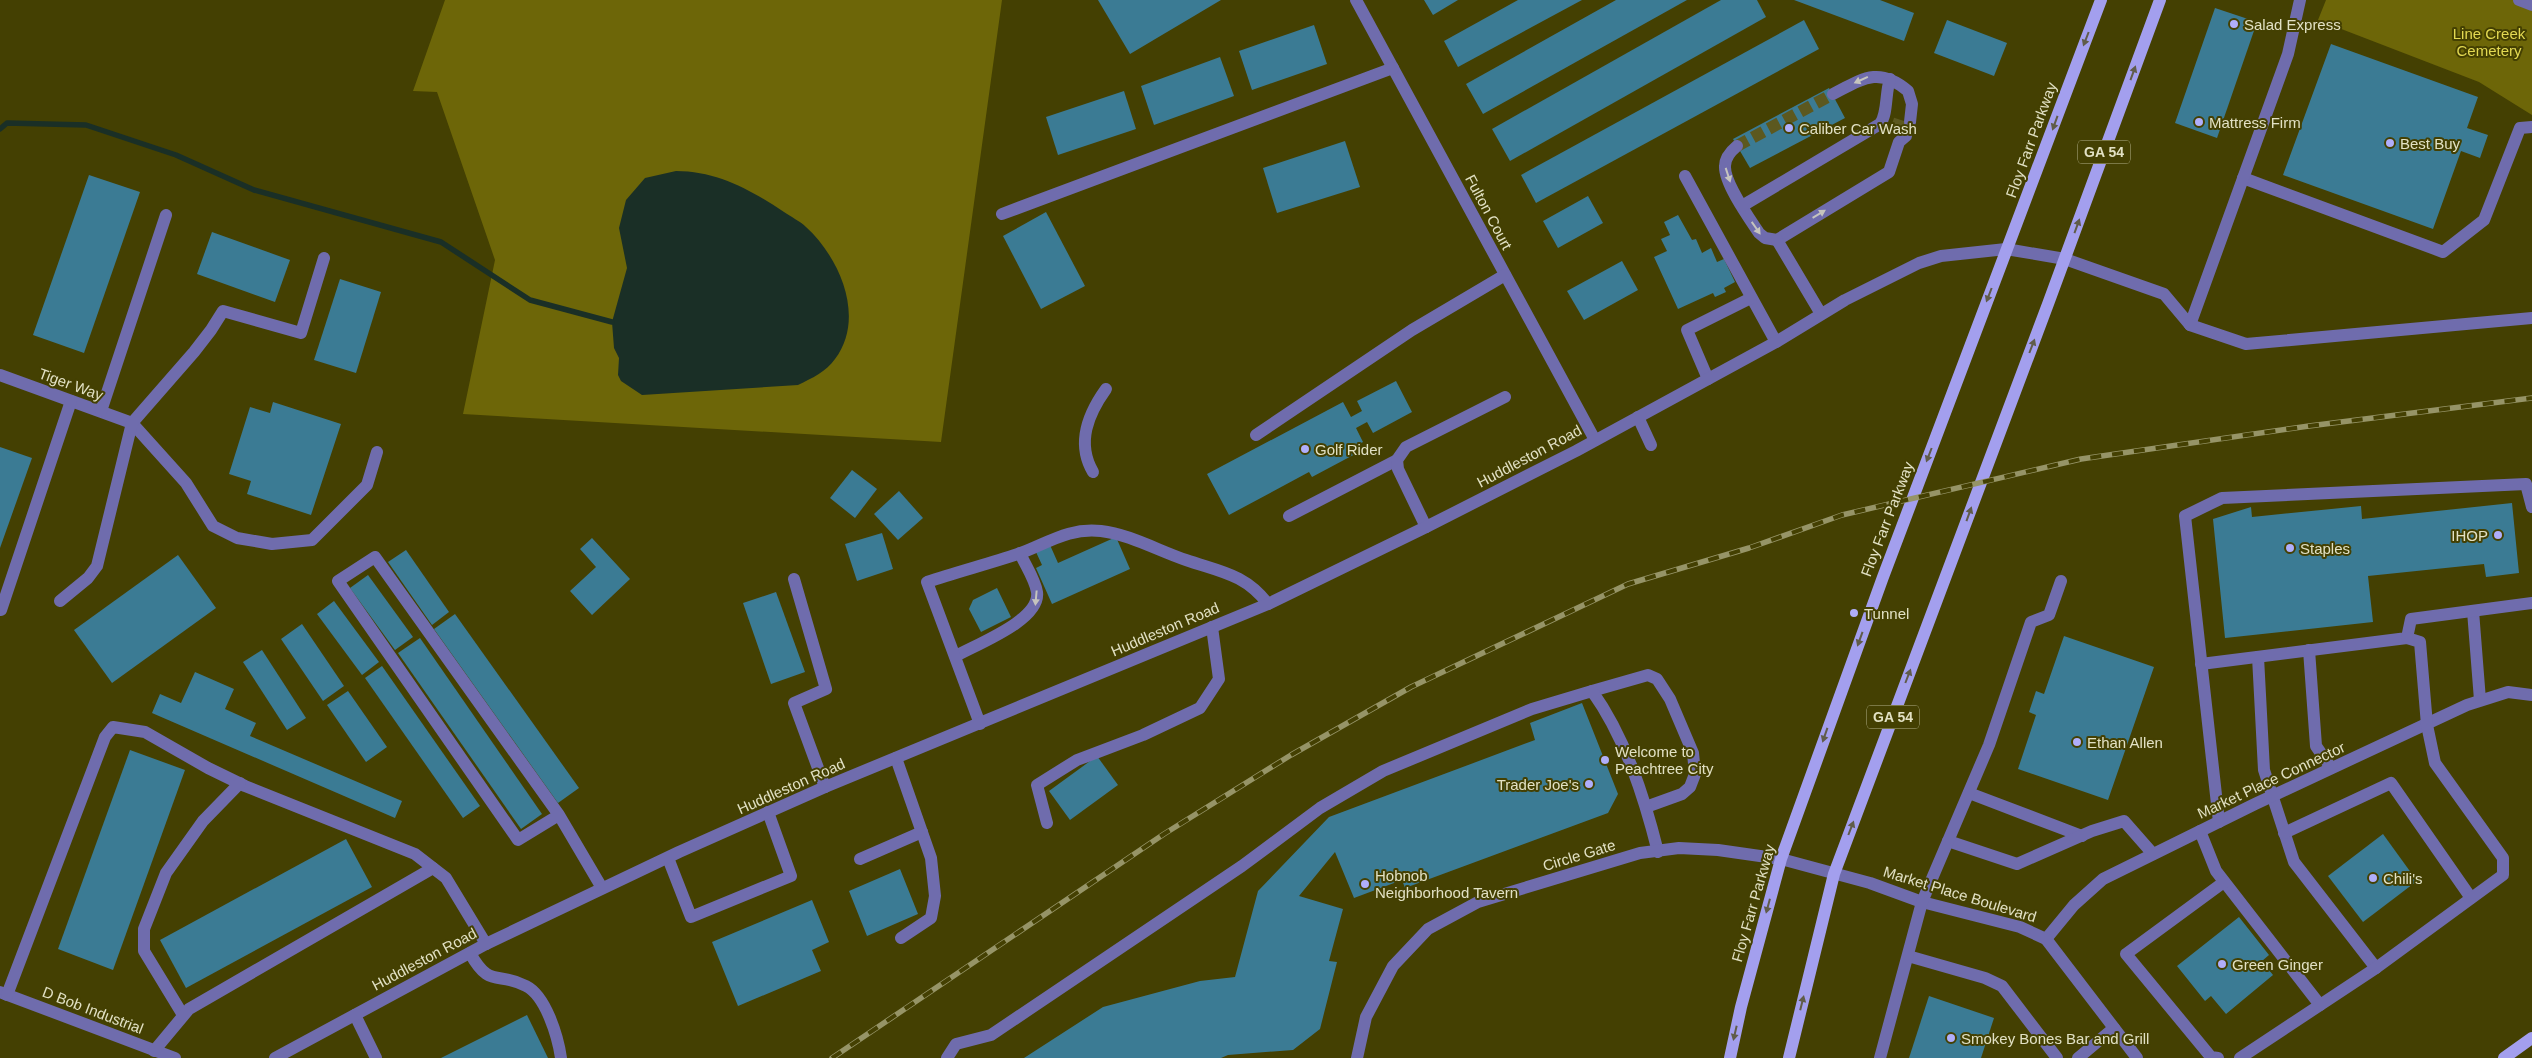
<svg xmlns="http://www.w3.org/2000/svg" width="2532" height="1058" font-family="Helvetica,sans-serif">
<style>
.green{fill:#6d6608}
.water{fill:#1a2f26}
.lines{fill:none;stroke-linecap:round;stroke-linejoin:round}
.stream{stroke:#1a2f26;stroke-width:5.5}
.building{fill:#3b7b94}
.minor-tunnel{stroke:#5c581f;stroke-width:12;stroke-dasharray:12 6;stroke-linecap:butt}
.minor{stroke:#6f6cad;stroke-width:12}
.major{stroke:#a39fee;stroke-width:12}
.rail-casing{stroke:#969467;stroke-width:5.5}
.rail{stroke:#444002;stroke-width:4;stroke-dasharray:11;stroke-linecap:butt}
.oneway{fill:#605c49}
.oneway2{fill:#c5c4be}
.poi-dot{fill:#b0aefa;stroke:#444002;stroke-width:2}
.labels{text-anchor:middle;dominant-baseline:central;stroke-width:4;stroke-linejoin:round;paint-order:stroke}
.shield{fill:#444002;stroke:#b3b18a;stroke-width:1}
.shield-label{font-size:14px;font-weight:bold;fill:#e2e1c4}
.poi-label{font-size:15px;fill:#e2e1c4;stroke:#444002;text-anchor:start}
.park-label{font-size:15px;fill:#e3d952;stroke:#444002}
.street-label{font-size:15px;fill:#e2e1c4;stroke:#444002}
</style>
<rect width="100%" height="100%" fill="#444002"/>
<g class="green">
<polygon points="445,0 1002,0 941,442 463,414 495,260 437,92 413,91"/>
<polygon points="2326,0 2532,0 2532,115 2479,82 2318,20"/>
</g>
<path class="water" d="M676 171C717 171 751 190 784 212 791 217 800 221 806 227 840 258 866 318 835 359 826 372 812 378 798 385L642 395 621 381 618 375 619 358 614 348 612 322 627 268 619 228 626 200 645 178Z"/>
<g class="lines">
<polyline class="stream" points="0,129 7,123 86,125 176,155 254,190 441,242 530,300 612,322"/>
</g>
<g class="building">
<polygon points="1098,0 1221,0 1130,54"/>
<polygon points="1424,0 1458,0 1433,15"/>
<polygon points="1518,0 1582,0 1458,67 1444,41"/>
<polygon points="1616,0 1687,0 1483,114 1466,84"/>
<polygon points="1721,0 1757,0 1766,17 1510,161 1492,129"/>
<polygon points="1794,0 1880,0 1914,13 1904,41"/>
<polygon points="2215,8 2257,22 2217,138 2175,123"/>
<polygon points="1804,20 1819,49 1536,203 1521,175"/>
<polygon points="1947,20 2007,43 1994,76 1934,53"/>
<polygon points="1314,25 1327,64 1252,90 1239,51"/>
<polygon points="2331,44 2478,97 2467,128 2488,135 2480,158 2461,151 2433,229 2283,175"/>
<polygon points="1220,57 1234,96 1154,125 1141,86"/>
<polygon points="1829,88 1845,118 1750,168 1733,139"/>
<polygon points="1124,91 1136,129 1058,155 1046,117"/>
<polygon points="1345,141 1360,187 1277,213 1263,168"/>
<polygon points="89,175 140,192 84,353 33,335"/>
<polygon points="1588,196 1603,223 1558,248 1543,221"/>
<polygon points="1046,212 1085,286 1041,309 1003,236"/>
<polygon points="1678,215 1692,240 1696,239 1702,253 1711,248 1717,262 1724,259 1735,282 1724,288 1726,292 1715,297 1713,293 1678,309 1654,257 1667,251 1661,239 1670,235 1664,222"/>
<polygon points="212,232 290,260 275,302 197,274"/>
<polygon points="1622,261 1638,290 1584,320 1567,291"/>
<polygon points="340,279 381,292 356,373 314,360"/>
<polygon points="1396,381 1412,412 1373,433 1367,422 1356,428 1363,442 1356,446 1359,452 1312,477 1309,472 1229,515 1207,474 1343,402 1351,417 1362,411 1357,401"/>
<polygon points="273,402 341,424 311,515 247,494 251,481 229,474 250,407 270,413"/>
<polygon points="0,447 32,458 0,548"/>
<polygon points="852,470 877,489 855,518 830,498"/>
<polygon points="899,491 923,518 898,540 874,514"/>
<polygon points="2512,503 2519,573 2486,577 2484,564 2368,576 2373,622 2225,638 2213,519 2251,507 2252,517 2361,506 2362,519"/>
<polygon points="882,533 893,569 857,581 845,544"/>
<polygon points="1116,537 1130,569 1052,604 1036,568 1042,565 1036,552 1050,545 1058,563"/>
<polygon points="592,538 630,579 592,615 570,591 596,567 580,549"/>
<polygon points="406,550 449,612 432,625 388,562"/>
<polygon points="178,555 216,608 112,683 74,630"/>
<polygon points="368,575 413,637 395,650 350,588"/>
<polygon points="997,588 1011,617 981,632 969,609 973,600"/>
<polygon points="776,592 805,672 771,684 743,603"/>
<polygon points="334,601 379,662 362,675 317,614"/>
<polygon points="455,614 579,788 558,803 434,629"/>
<polygon points="302,624 344,686 323,701 281,639"/>
<polygon points="2064,636 2154,667 2108,800 2018,769 2036,715 2029,712 2036,691 2044,694"/>
<polygon points="420,638 542,814 521,829 398,653"/>
<polygon points="262,650 306,718 287,730 243,662"/>
<polygon points="382,666 480,806 463,818 365,678"/>
<polygon points="195,672 234,689 225,709 256,723 250,736 402,801 395,818 152,713 160,694 181,703"/>
<polygon points="348,691 387,747 366,762 327,705"/>
<polygon points="1582,703 1618,794 1608,813 1405,888 1402,880 1354,898 1335,852 1299,896 1343,909 1329,961 1337,962 1320,1029 1293,1050 1228,1055 1221,1058 1024,1058 1103,1007 1200,981 1235,977 1258,891 1329,817 1535,740 1530,723"/>
<polygon points="130,750 185,770 113,970 58,949"/>
<polygon points="1097,756 1118,785 1070,820 1049,791"/>
<polygon points="2383,834 2417,881 2363,922 2328,876"/>
<polygon points="346,839 372,887 186,988 160,940"/>
<polygon points="900,869 918,914 867,936 849,891"/>
<polygon points="812,900 829,942 812,950 821,971 738,1006 712,942"/>
<polygon points="2239,917 2269,955 2262,961 2273,975 2226,1014 2211,996 2205,1001 2177,966"/>
<polygon points="1929,996 1994,1018 1981,1058 1909,1058"/>
<polygon points="527,1015 548,1058 441,1058"/>
</g>
<g class="lines">
<g class="minor-tunnel">
<polyline points="1896,131 1900,119"/>
<polyline points="1737,146 1833,94"/>
</g>
<g class="minor">
<polyline points="1356,0 1595,440"/>
<polyline points="2519,0 2532,5"/>
<path d="M1833 94C1862 79 1879 66 1908 91L1912 104 1910 122"/>
<path d="M1737 146C1731 151 1725 157 1725 166 1724 183 1749 218 1759 233L1765 238 1777 240 1889 172 1899 142 1906 136"/>
<polyline points="1685,176 1776,342"/>
<polyline points="2243,178 2443,252 2484,220 2520,128 2532,127"/>
<path d="M1742 206 1880 124C1888 114 1885 93 1890 79"/>
<polyline points="1002,214 1393,68"/>
<polyline points="1777,240 1821,314"/>
<polyline points="2190,325 2288,54 2300,0"/>
<polyline points="0,375 132,423 186,483 213,526 237,538 272,544 312,540 367,485 377,452"/>
<polyline points="1708,379 1687,330 1751,298"/>
<polyline points="101,411 166,215"/>
<polyline points="1638,417 1651,445"/>
<polyline points="1256,435 1412,330 1505,275"/>
<path d="M1093 472C1076 443 1088 414 1106 389"/>
<polyline points="1289,516 1397,460"/>
<polyline points="1426,527 1398,469 1397,460 1406,447 1505,397"/>
<polyline points="794,579 826,689 794,703 825,787"/>
<polyline points="60,601 88,578 97,566 132,423 194,352 211,330 223,311 301,333 324,258"/>
<polyline points="1,610 71,401"/>
<polyline points="2473,611 2480,700"/>
<polyline points="2309,650 2316,746 2331,768"/>
<path d="M956 656C977 644 1041 620 1037 592 1035 579 1025 565 1020 553"/>
<polyline points="2258,657 2264,770 2294,862 2376,968"/>
<polyline points="2201,664 2407,638 2411,619 2532,603"/>
<polyline points="1592,691 1648,675 1657,679 1670,699 1693,753 1695,774 1690,787 1682,794 1646,807"/>
<path d="M980 724 927 582C957 572 988 564 1018 554 1046 544 1069 527 1101 531 1129 534 1159 551 1186 560 1221 572 1245 574 1268 604"/>
<polyline points="896,758 931,858 935,896 931,918 901,938"/>
<polyline points="1969,793 2082,836"/>
<polyline points="559,815 375,557 338,581 518,840 559,815 602,888"/>
<polyline points="2219,822 2185,516 2222,498 2526,484 2532,507"/>
<polyline points="1047,823 1037,785 1077,760 1143,735 1200,708 1219,679 1212,627"/>
<polyline points="2200,831 2216,871 2320,1005"/>
<polyline points="2284,833 2391,783 2471,898"/>
<polyline points="1948,841 2017,864 2092,831 2124,821 2153,854"/>
<polyline points="668,858 691,917 791,876 768,812"/>
<polyline points="860,859 922,832"/>
<polyline points="2046,939 2074,905 2103,879 2255,804 2467,705 2508,692 2532,695"/>
<path d="M470 953C490 989 497 971 526 986 546 996 558 1037 561 1058"/>
<polyline points="1908,956 1985,978 2002,986 2057,1058"/>
<polyline points="0,992 175,1058"/>
<polyline points="7,995 105,737 113,727 145,732 208,768 245,786 415,854 446,878 486,944"/>
<polyline points="183,1015 144,951 144,929 166,873 203,821 240,783"/>
<polyline points="355,1015 376,1058"/>
<polyline points="154,1051 189,1009 433,868"/>
<polyline points="275,1058 486,944 679,852 825,787 1268,604 1426,527 1576,451 1776,342 1845,300 1919,263 1941,256 2006,249 2065,259 2164,294 2190,325 2246,344 2532,318"/>
<path d="M947 1058 956 1044 991 1035 1242 866 1320 808 1383 771 1532 709 1592 691C1625 737 1644 796 1658 852"/>
<polyline points="1357,1058 1366,1017 1393,966 1428,929 1478,902 1640,853 1679,848 1718,850 1781,859 1870,883 1922,902 2020,927 2046,939 2137,1058"/>
<polyline points="1880,1058 1922,902 1989,745 2031,622 2049,615 2061,581"/>
<polyline points="2078,1058 2114,1028"/>
<polyline points="2218,1058 2211,1057 2126,954 2224,882"/>
<polyline points="2240,1058 2376,968 2503,875 2503,858 2435,763 2427,725 2420,642 2407,638"/>
</g>
<g class="major">
<polyline points="1730,1058 1741,1007 1781,859 1883,577 2101,0"/>
<polyline points="1789,1058 1834,874 2048,304 2160,0"/>
<polyline points="2504,1058 2532,1038"/>
</g>
<g class="rail-casing">
<polyline id="rail" points="832,1058 1164,834 1291,755 1411,687 1628,584 1749,548 1842,515 2081,459 2309,426 2532,398"/>
</g>
<use href="#rail" class="rail"/>
</g>
<defs><path id="oneway-solid" d="M-6-.8H1V-3.2L6.5 0L1 3.2V.8H-6Z" transform="scale(1.25)"/></defs>
<g class="oneway">
<use href="#oneway-solid" transform="translate(2086 39) rotate(111)"/>
<use href="#oneway-solid" transform="translate(2133 73) rotate(-70)"/>
<use href="#oneway-solid" transform="translate(2055 123) rotate(110)"/>
<use href="#oneway-solid" transform="translate(2077 226) rotate(-70)"/>
<use href="#oneway-solid" transform="translate(1989 295) rotate(111)"/>
<use href="#oneway-solid" transform="translate(2032 346) rotate(-69)"/>
<use href="#oneway-solid" transform="translate(1929 455) rotate(111)"/>
<use href="#oneway-solid" transform="translate(1969 514) rotate(-70)"/>
<use href="#oneway-solid" transform="translate(1860 639) rotate(110)"/>
<use href="#oneway-solid" transform="translate(1908 676) rotate(-69)"/>
<use href="#oneway-solid" transform="translate(1825 735) rotate(109)"/>
<use href="#oneway-solid" transform="translate(1851 828) rotate(-69)"/>
<use href="#oneway-solid" transform="translate(1768 906) rotate(105)"/>
<use href="#oneway-solid" transform="translate(1802 1003) rotate(-76)"/>
<use href="#oneway-solid" transform="translate(1735 1033) rotate(103)"/>
</g>
<g class="oneway2">
<use href="#oneway-solid" transform="translate(1861 80) rotate(156)"/>
<use href="#oneway-solid" transform="translate(1728 175) rotate(72)"/>
<use href="#oneway-solid" transform="translate(1819 214) rotate(-31)"/>
<use href="#oneway-solid" transform="translate(1756 228) rotate(55)"/>
<use href="#oneway-solid" transform="translate(1036 598) rotate(95)"/>
</g>
<g class="poi-dot">
<circle cx="2234" cy="24" r="5"/>
<circle cx="2199" cy="122" r="5"/>
<circle cx="1789" cy="128" r="5"/>
<circle cx="2390" cy="143" r="5"/>
<circle cx="1305" cy="449" r="5"/>
<circle cx="2498" cy="535" r="5"/>
<circle cx="2290" cy="548" r="5"/>
<circle cx="1854" cy="613" r="5"/>
<circle cx="2077" cy="742" r="5"/>
<circle cx="1605" cy="760" r="5"/>
<circle cx="1589" cy="784" r="5"/>
<circle cx="2373" cy="878" r="5"/>
<circle cx="1365" cy="884" r="5"/>
<circle cx="2222" cy="964" r="5"/>
<circle cx="1951" cy="1038" r="5"/>
</g>
<g class="labels">
<g class="shield">
<rect x="2078" y="140.5" width="52" height="23" rx="4"/>
<rect x="1867" y="705.5" width="52" height="23" rx="4"/>
</g>
<g class="shield-label">
<text x="2104" y="152">GA 54</text>
<text x="1893" y="717">GA 54</text>
</g>
<g class="poi-label">
<text x="2244" y="24">Salad Express</text>
<text x="2209" y="122">Mattress Firm</text>
<text x="1799" y="128">Caliber Car Wash</text>
<text x="2400" y="143">Best Buy</text>
<text x="1315" y="449">Golf Rider</text>
<text x="2488" y="535" text-anchor="end">IHOP</text>
<text x="2300" y="548">Staples</text>
<text x="1864" y="613">Tunnel</text>
<text x="2087" y="742">Ethan Allen</text>
<text x="1615" y="751">Welcome to<tspan x="1615" dy="17">Peachtree City</tspan></text>
<text x="1579" y="784" text-anchor="end">Trader Joe's</text>
<text x="1375" y="875">Hobnob<tspan x="1375" dy="17">Neighborhood Tavern</tspan></text>
<text x="2383" y="878">Chili's</text>
<text x="2232" y="964">Green Ginger</text>
<text x="1961" y="1038">Smokey Bones Bar and Grill</text>
</g>
<g class="park-label">
<text x="2489" y="33">Line Creek<tspan x="2489" dy="17">Cemetery</tspan></text>
</g>
<g class="street-label">
<text transform="translate(2031 140) rotate(-70)">Floy Farr Parkway</text>
<text transform="translate(1489 212) rotate(62)">Fulton Court</text>
<text transform="translate(71 384) rotate(20)">Tiger Way</text>
<text transform="translate(1529 456) rotate(-28)">Huddleston Road</text>
<text transform="translate(1887 519) rotate(-69)">Floy Farr Parkway</text>
<text transform="translate(1165 629) rotate(-23)">Huddleston Road</text>
<text transform="translate(2271 780) rotate(-25)">Market Place Connector</text>
<text transform="translate(791 786) rotate(-24)">Huddleston Road</text>
<text transform="translate(1579 855) rotate(-17)">Circle Gate</text>
<text transform="translate(1960 894) rotate(17)">Market Place Boulevard</text>
<text transform="translate(1753 903) rotate(-74)">Floy Farr Parkway</text>
<text transform="translate(424 959) rotate(-28)">Huddleston Road</text>
<text transform="translate(93 1010) rotate(21)">D Bob Industrial</text>
</g>
</g>
</svg>
